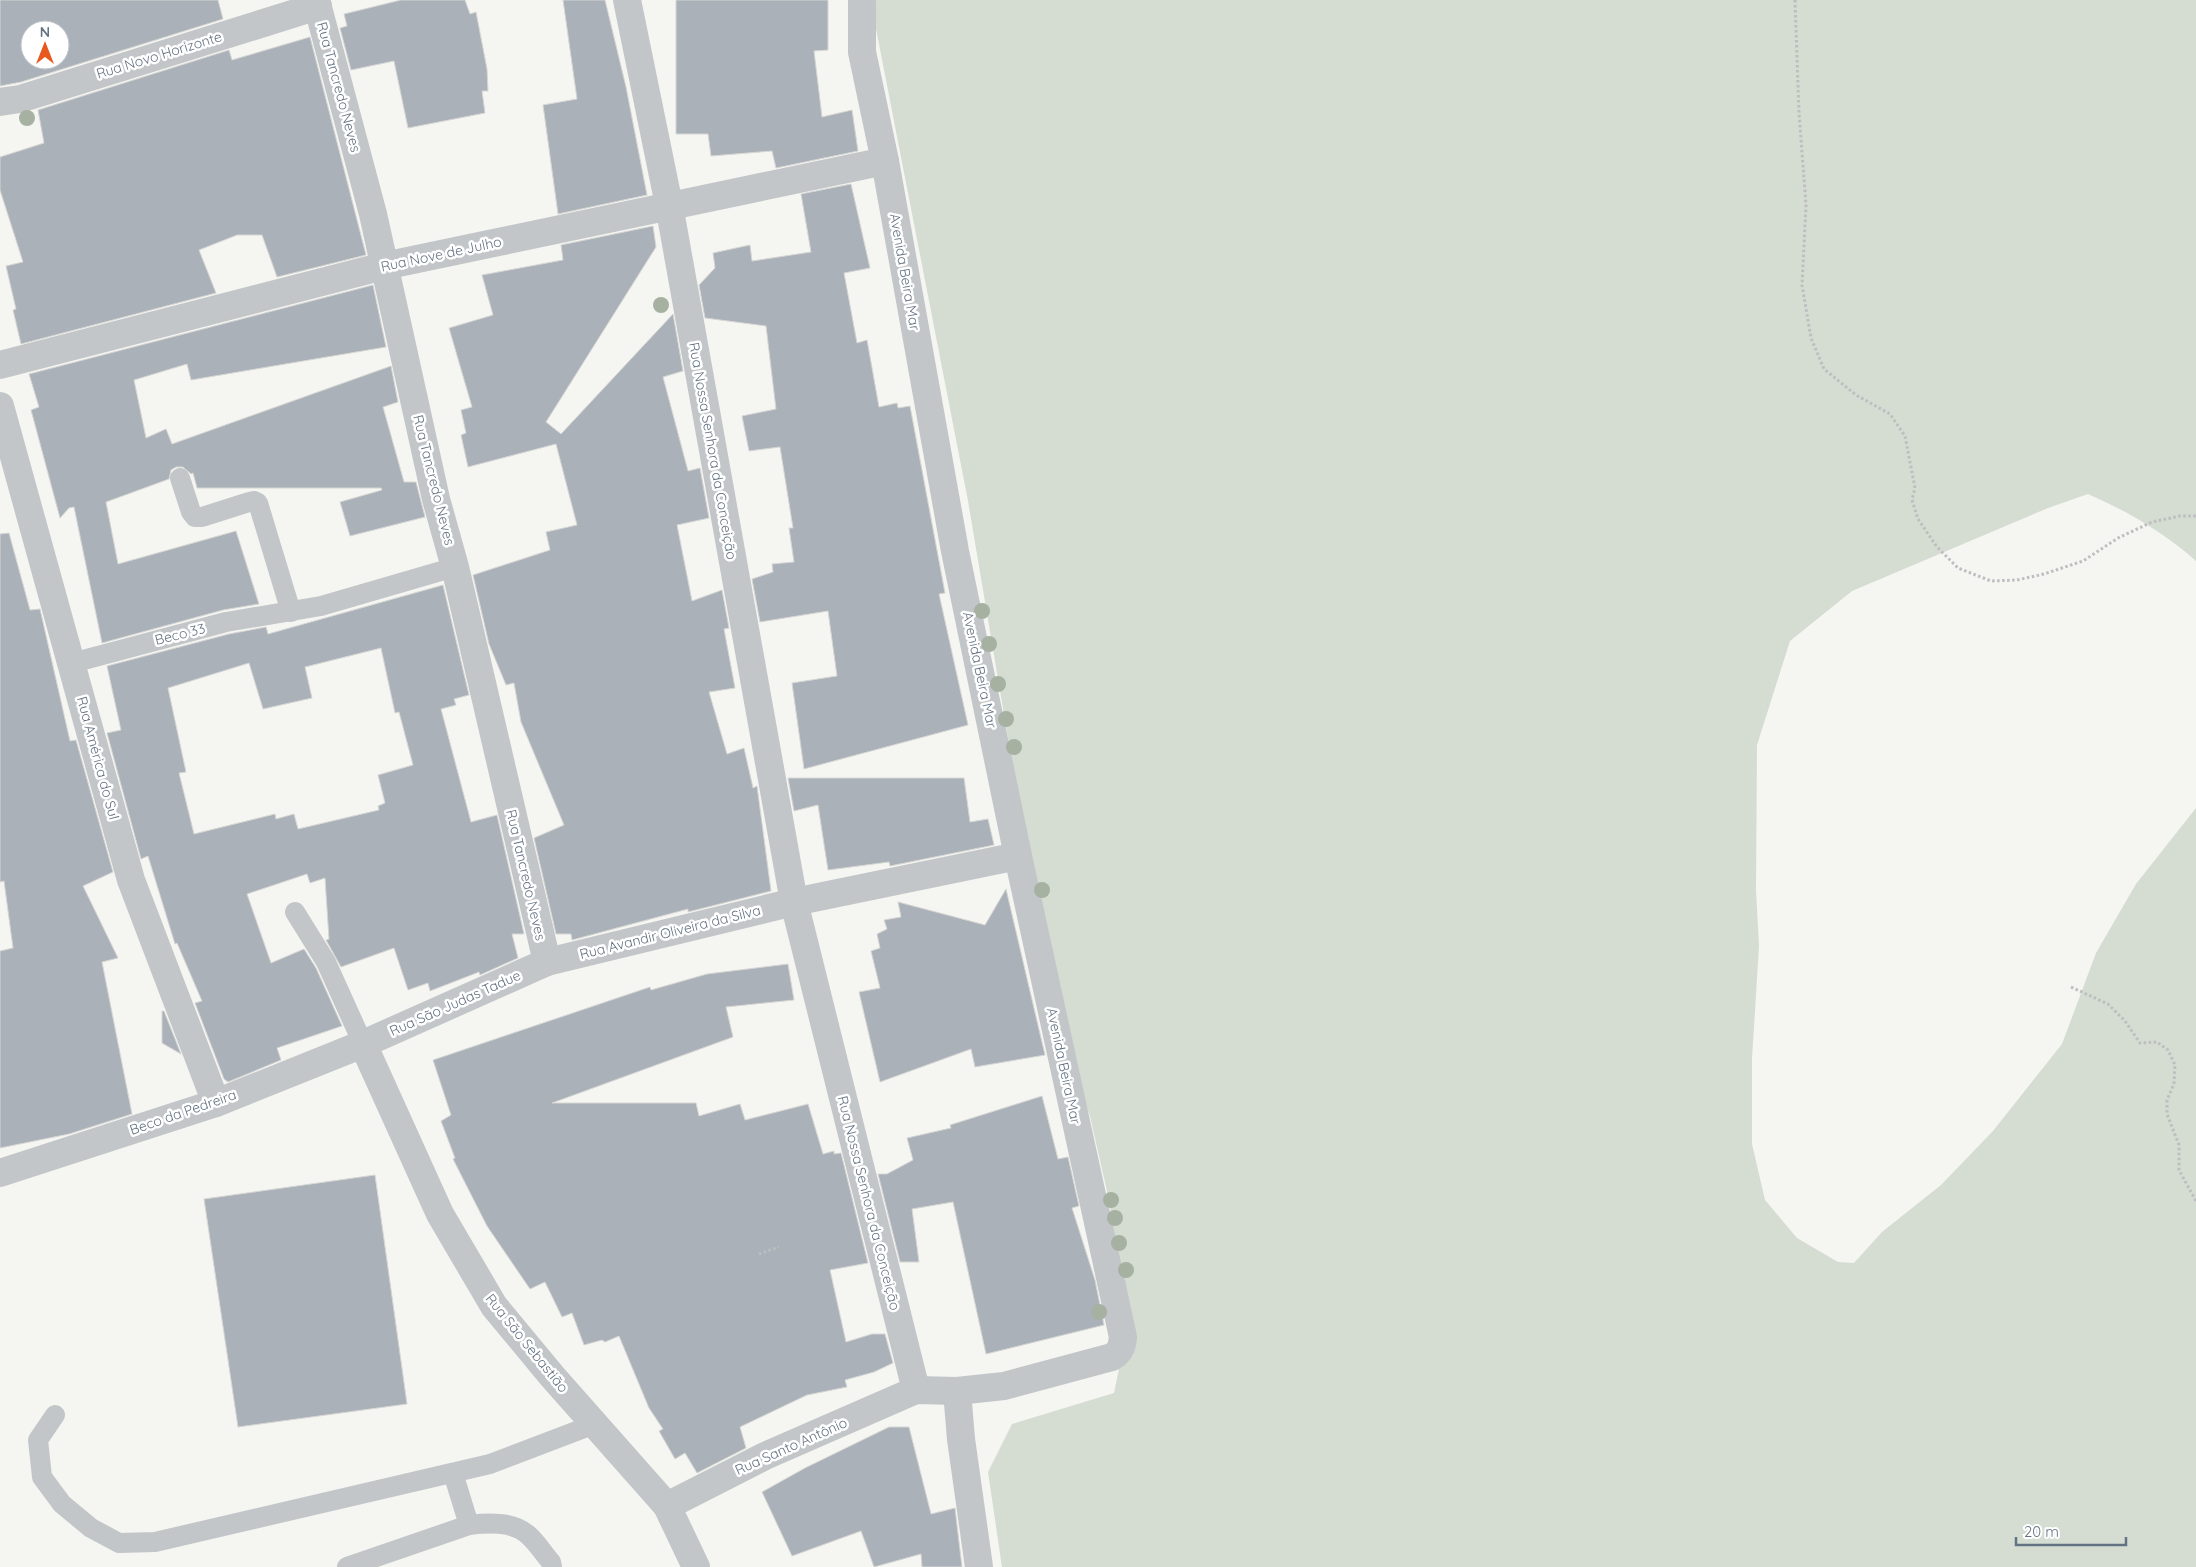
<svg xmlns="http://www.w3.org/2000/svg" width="2196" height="1567" font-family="Quicksand,sans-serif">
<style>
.green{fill:#d5dcd2}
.building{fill:#aab1b8;stroke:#d6d6d4;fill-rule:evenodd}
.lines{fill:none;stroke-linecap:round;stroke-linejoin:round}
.path{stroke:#bcbec0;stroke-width:3;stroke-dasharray:2.5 2.5;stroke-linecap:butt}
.lane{stroke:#c2c6c9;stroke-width:20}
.street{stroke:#c2c6c9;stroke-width:28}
.tree{fill:#a6b1a2}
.labels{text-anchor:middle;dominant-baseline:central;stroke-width:5;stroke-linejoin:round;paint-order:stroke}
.street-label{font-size:14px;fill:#637383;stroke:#fff}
</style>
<rect width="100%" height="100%" fill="#f5f5f1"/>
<path class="green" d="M877 0H2196V561C2165 533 2127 511 2088 494L2048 508 1852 591 1790 641 1757 745 1756 890 1759 946 1752 1059V1144L1765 1200 1797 1238 1838 1262 1854 1263 1882 1232 1941 1185 1993 1131 2062 1044 2096 953 2136 884 2196 808V1567H1002L988 1472 1012 1424 1114 1393 1127 1330 1109 1200 1090 1116 1055 1017 968 501 871 3Z"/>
<g class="building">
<path d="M0 0H218L223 19 21 82 0 86ZM30 30H60V60H30Z"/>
<polygon points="401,0 465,0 470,14 476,12 487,69 488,91 482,91 485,113 408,128 394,61 351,70 340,28 347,26 344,14"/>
<polygon points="563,0 605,0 626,87 647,195 558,214 543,105 577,99"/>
<polygon points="676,0 828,0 828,50 814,51 822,117 852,110 858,151 776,168 772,151 711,156 708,134 676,134"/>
<polygon points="310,37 366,255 277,277 262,235 237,235 199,250 216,293 21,344 13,310 16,309 6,266 23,262 0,190 0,157 44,143 38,110 229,50 232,60"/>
<polygon points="851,184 870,268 844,273 857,343 867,340 879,407 897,403 898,408 910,406 945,593 939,594 968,725 804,769 792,683 837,676 828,611 760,622 752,579 773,572 772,564 794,562 789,528 793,528 780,447 749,451 742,416 776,409 766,326 705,318 699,285 715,268 713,253 750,245 752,261 811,252 801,194"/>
<polygon points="653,226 656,247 546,422 561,434 673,314 683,371 663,377 688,471 700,468 709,518 677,525 692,601 722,590 729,628 724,629 735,688 709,692 727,754 744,748 753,788 757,786 771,891 688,912 688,909 572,940 571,934 556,934 534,838 564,825 521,722 514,683 506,685 489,644 473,575 550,550 546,532 577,525 556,444 468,467 461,435 466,433 461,410 472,407 449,328 493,315 482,275 563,260 561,245"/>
<polygon points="373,285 386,347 191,380 187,364 134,380 146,438 166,429 172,444 391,366 398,402 383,407 404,482 416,482 425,517 350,536 340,502 382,490 381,488 197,488 193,473 191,474 183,467 176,467 171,470 169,479 106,502 118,564 236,531 259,604 223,610 102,643 74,507 69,508 60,518 31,410 39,407 29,374"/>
<polygon points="9,533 30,610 40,609 70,741 76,740 113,872 83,886 118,958 102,962 132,1114 69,1134 0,1148 0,951 13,948 4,881 0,882 0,534"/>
<path d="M443 585 469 695 454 699 456 705 441 709 471 822 497 815 524 934H512L518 958 480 975 479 972 430 991 428 983 408 990 394 948 341 967 326 940 329 939 325 878 310 883 307 874 247 894 271 963 304 949 316 968 342 1026 277 1048 281 1060 228 1082 224 1079 195 1003 202 1001 177 943 175 944 148 856 141 859 107 733 121 730 107 666 229 634 266 627 268 634ZM381 648 395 713 399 712 413 765 378 775 385 803 378 806 379 810 298 829 294 814 276 819 275 814 194 834 179 773 186 772 168 688 249 663 263 709 312 698 305 667Z"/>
<polygon points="788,778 964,778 970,822 988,819 994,845 890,866 889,862 828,870 818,805 794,811"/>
<polygon points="1006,889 1045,1055 975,1067 971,1049 880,1082 859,992 880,988 871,951 880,948 877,934 887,929 884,920 901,917 898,902 985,925"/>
<polygon points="788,964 794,1000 726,1007 733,1037 552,1103 696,1103 699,1116 740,1104 745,1120 808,1104 823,1154 834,1151 834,1154 841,1153 868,1263 830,1270 846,1342 872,1334 885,1334 893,1363 874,1372 845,1380 847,1387 807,1395 740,1427 746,1448 697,1473 685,1453 675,1459 659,1431 663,1429 649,1408 619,1336 605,1342 602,1340 584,1345 572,1313 562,1317 545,1282 530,1289 487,1226 453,1159 455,1158 441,1121 451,1115 433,1060 650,987 651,990 707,974"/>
<polygon points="162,1011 164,1011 181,1054 162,1043"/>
<polygon points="1042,1096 1058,1159 1068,1157 1079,1206 1072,1208 1095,1280 1104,1325 986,1354 953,1202 912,1209 919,1262 900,1262 878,1174 887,1174 913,1160 907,1138 951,1128 950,1125"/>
<polygon points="375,1175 407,1404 238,1427 204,1199"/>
<polygon points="889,1427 909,1427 931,1514 955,1508 962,1567 922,1567 921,1554 874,1567 861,1531 792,1556 762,1492 805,1468"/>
</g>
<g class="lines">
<g class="path">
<polyline points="1795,0 1799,113 1806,205 1802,285 1811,338 1824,369 1856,395 1890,414 1905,436 1915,488 1912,500 1918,519 1937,547 1958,568 1991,581 2017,580 2044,574 2083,561 2118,538 2152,522 2180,516 2196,516"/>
<polyline points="2071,987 2108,1004 2125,1021 2140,1043 2157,1042 2168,1050 2175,1065 2174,1084 2167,1100 2167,1114 2179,1145 2179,1170 2196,1201"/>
<polyline points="759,1254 779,1247"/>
</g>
<g class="lane">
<polyline points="180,478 191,512 195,517 202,517 249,502 254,501 258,503 291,612"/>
<polyline points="72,663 226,622 321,606 455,567"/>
<polyline points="295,912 326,962 363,1044"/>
<polyline points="55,1415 38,1440 42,1477 62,1504 91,1528 119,1543 155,1542 490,1464 595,1424"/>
<polyline points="453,1473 469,1525"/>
<path d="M347 1567 469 1525C487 1523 512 1521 527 1534 536 1541 543 1553 551 1562L552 1567"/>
</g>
<g class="street">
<polyline points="316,0 373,214 436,499 455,567 547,962"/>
<polyline points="627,0 669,205 794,902 916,1390"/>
<polyline points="0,102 20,99 318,6"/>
<polyline points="0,365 384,266 885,161"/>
<polyline points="0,406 131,880 216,1103"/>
<polyline points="363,1044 440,1214 494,1306 552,1376 667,1506 696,1567"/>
<polyline points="0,1173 216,1103 363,1044 547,962 794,902 1018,856"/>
<polyline points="957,1391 961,1439 979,1567"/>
<path d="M667 1506 765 1456 916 1390 957 1391 1004 1386 1112 1357C1120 1352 1122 1347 1123 1337L1018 856 955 551 885 161 862 52V0"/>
</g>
</g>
<g class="tree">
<circle cx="27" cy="118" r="8"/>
<circle cx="661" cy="305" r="8"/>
<circle cx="982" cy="611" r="8"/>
<circle cx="989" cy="644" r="8"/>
<circle cx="998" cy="684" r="8"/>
<circle cx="1006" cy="719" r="8"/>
<circle cx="1014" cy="747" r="8"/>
<circle cx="1042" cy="890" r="8"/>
<circle cx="1111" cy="1200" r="8"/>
<circle cx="1115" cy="1218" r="8"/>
<circle cx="1119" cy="1243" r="8"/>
<circle cx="1126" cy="1270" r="8"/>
<circle cx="1099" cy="1312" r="8"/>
</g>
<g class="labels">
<g class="street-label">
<text transform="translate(159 55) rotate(-17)">Rua Novo Horizonte</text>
<text transform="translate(339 87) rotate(75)">Rua Tancredo Neves</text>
<text transform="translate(441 254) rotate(-12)">Rua Nove de Julho</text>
<text transform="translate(905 272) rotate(80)">Avenida Beira Mar</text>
<text transform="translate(713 451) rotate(80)">Rua Nossa Senhora da Conceição</text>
<text transform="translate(434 480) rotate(76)">Rua Tancredo Neves</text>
<text transform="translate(180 634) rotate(-14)">Beco 33</text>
<text transform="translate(980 670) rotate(78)">Avenida Beira Mar</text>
<text transform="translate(98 758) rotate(75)">Rua América do Sul</text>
<text transform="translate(526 875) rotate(77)">Rua Tancredo Neves</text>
<text transform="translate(670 932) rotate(-14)">Rua Avandir Oliveira da Silva</text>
<text transform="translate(455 1003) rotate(-24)">Rua São Judas Tadue</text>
<text transform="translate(1064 1066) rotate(78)">Avenida Beira Mar</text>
<text transform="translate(183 1112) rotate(-19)">Beco da Pedreira</text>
<text transform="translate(869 1203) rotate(76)">Rua Nossa Senhora da Conceição</text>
<text transform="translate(527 1343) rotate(51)">Rua São Sebastião</text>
<text transform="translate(791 1446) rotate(-24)">Rua Santo Antônio</text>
</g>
</g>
<g transform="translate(45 45)"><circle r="24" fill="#ffffff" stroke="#c1c7cd"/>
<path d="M0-4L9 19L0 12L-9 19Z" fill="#e7591f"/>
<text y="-8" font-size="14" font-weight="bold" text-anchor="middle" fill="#637383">N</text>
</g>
<path d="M2016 1537v8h110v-8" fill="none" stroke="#637383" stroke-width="2.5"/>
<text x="2024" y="1537" font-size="15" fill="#637383" stroke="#ffffff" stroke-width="4" paint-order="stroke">20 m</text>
</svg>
